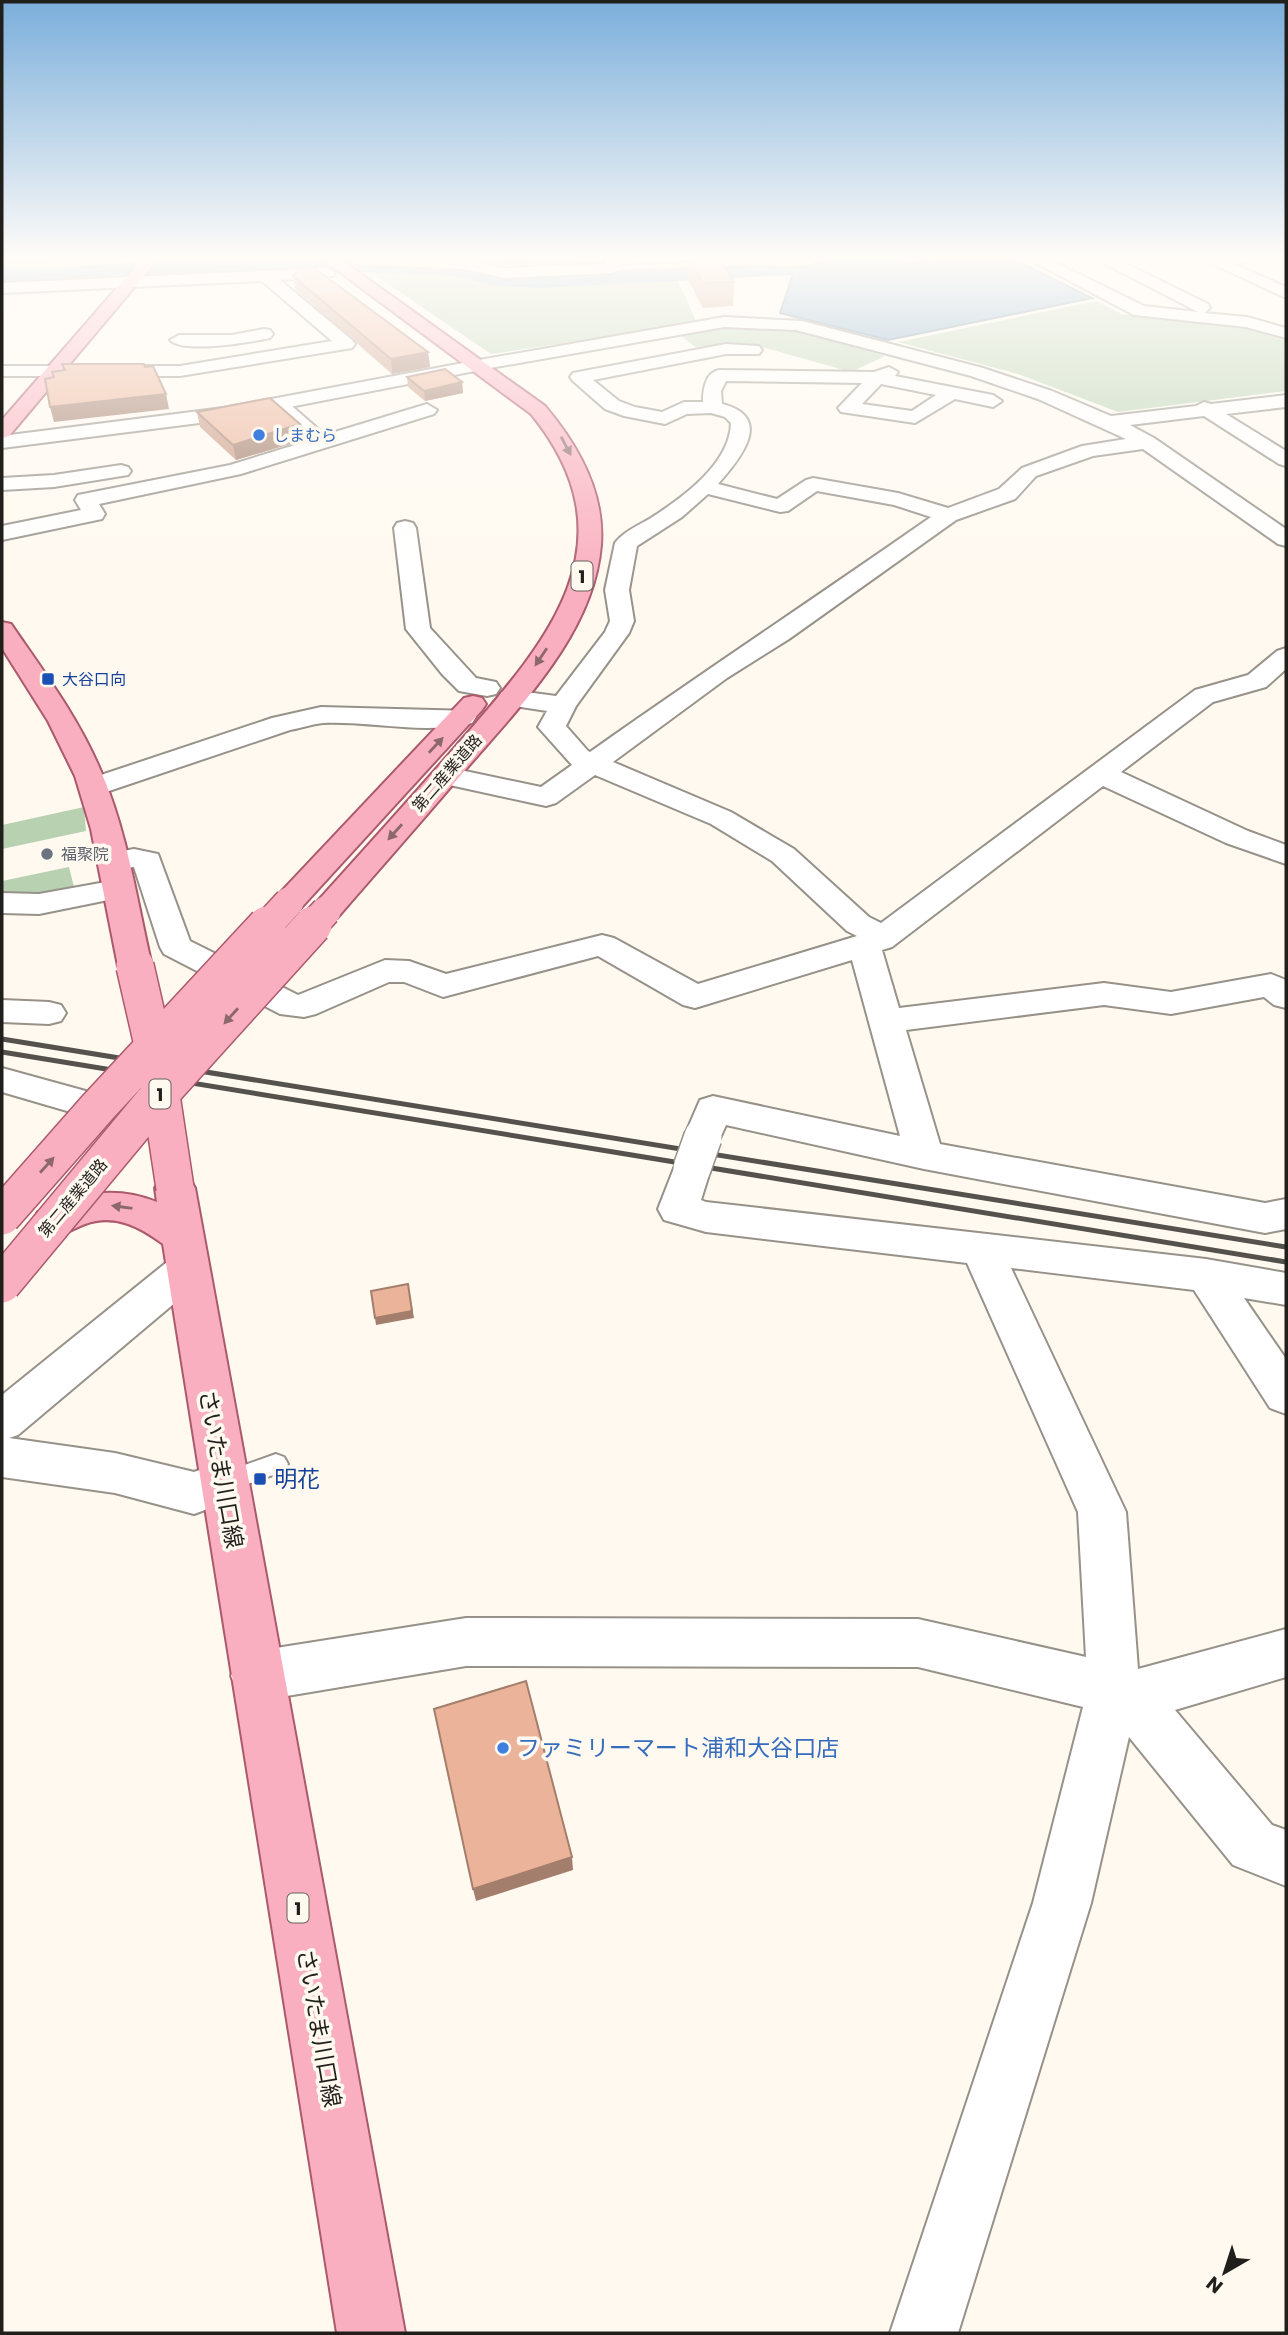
<svg xmlns="http://www.w3.org/2000/svg" width="1288" height="2335" font-family="Poppins,'Noto Sans JP',sans-serif">
<style>
.green{fill:#b8d2b1}
.water{fill:#75a4c8;stroke:#5c7c94;stroke-width:2}
.lines{fill:none;stroke-linecap:round;stroke-linejoin:round}
.river{fill:#75a4c8;fill-rule:evenodd}
.service-casing{stroke:#969189;stroke-width:4}
.minor-casing{stroke:#969189;stroke-width:4}
.tertiary-casing{stroke:#969189;stroke-width:4}
.primary-casing{stroke:#ab5a6b;stroke-width:4}
.service{fill:#fff;fill-rule:evenodd}
.minor{fill:#fff;fill-rule:evenodd}
.tertiary{fill:#fff;fill-rule:evenodd}
.primary{fill:#f9afbf;fill-rule:evenodd}
.rail{stroke:#55524e;stroke-width:5}
.minor-bridge-casing{stroke:#969189;stroke-width:40;stroke-linecap:butt}
.primary-bridge-far1-casing{stroke:#ab5a6b;stroke-width:32;stroke-linecap:butt}
.primary-bridge-casing{stroke:#ab5a6b;stroke-width:40;stroke-linecap:butt}
.minor-bridge{stroke:#fff;stroke-width:37}
.primary-bridge-far1{stroke:#f9afbf;stroke-width:29}
.primary-bridge{stroke:#f9afbf;stroke-width:37}
.wall{fill:#ca9b84}
.shaded-wall{fill:#a47e6c}
.building{fill:#ebb49a;stroke:#a47e6c;stroke-width:2}
.oneway{fill:#8d676e}
.shop-dot{fill:#3f7fe0;stroke:#fff9f0;stroke-width:2.5}
.transit-dot{fill:#1a4fb4;stroke:#fff9f0;stroke-width:2.5}
.worship-dot{fill:#6b7280;stroke:#fff9f0;stroke-width:2.5}
.labels{text-anchor:middle;dominant-baseline:central;stroke-width:7;stroke-linejoin:round;paint-order:stroke}
.far-shop-label{font-size:16px;fill:#366cbe;stroke:#fff9f0;text-anchor:start}
.far-transit-label{font-size:16px;fill:#164399;stroke:#fff9f0;text-anchor:start}
.far-street-label{font-size:16px;fill:#211f1c;stroke:#fff9f0}
.far-worship-label{font-size:16px;fill:#5b616d;stroke:#fff9f0;text-anchor:start}
.shield{fill:#fff9f0;stroke:#64605c;stroke-width:2}
.shield-label{font-size:18px;font-weight:bold;fill:#211f1c}
.near-street-label{font-size:23px;fill:#211f1c;stroke:#fff9f0}
.near-transit-label{font-size:23px;fill:#164399;stroke:#fff9f0;text-anchor:start}
.near-shop-label{font-size:23px;fill:#366cbe;stroke:#fff9f0;text-anchor:start}
</style>
<rect width="100%" height="100%" fill="#fff9f0"/>
<g class="green">
<polygon points="366,269 432,271 523,288 677,279 697,323 491,354"/>
<polygon points="1096,301 1122,314 1248,329 1286,341 1286,391 1118,412 1018,374 898,342"/>
<polygon points="709,328 793,330 885,356 851,372 748,343 695,347 679,334"/>
<polygon points="84,807 86,831 2,849 2,825"/>
<polygon points="69,867 74,887 16,897 2,896 2,881"/>
</g>
<polygon class="water" points="950,259 1013,259 1092,298 888,340 780,313 793,274"/>
<g class="lines">
<polygon class="river" points="401,259 449,261 499,272 538,274 818,259 905,259 901,264 893,266 812,274 538,288 499,286 449,275 361,272 158,274 57,282 2,282 2,268 57,268 158,260"/>
<g class="service-casing">
<g id="service">
<polygon points="1240,259 1255,259 1224,267 1220,265"/>
<polygon points="765,260 768,264 613,270 609,268 613,266"/>
<polygon points="276,1454 284,1457 288,1464 284,1471 225,1492 217,1489 213,1482 217,1475"/>
</g>
</g>
<g class="minor-casing">
<g id="minor">
<polygon points="348,259 463,259 504,268 605,264 605,259 621,259 621,268 613,273 504,278 463,269 356,264"/>
<path d="M752 259H823C812 268 762 269 752 259Z"/>
<polygon points="1028,259 1048,259 1144,306 1198,312 1096,259 1116,259 1208,304 1210,308 1204,313 1247,317 1286,328 1286,338 1246,327 1134,315"/>
<polygon points="1202,259 1223,259 1286,287 1286,298"/>
<polygon points="327,268 335,273 333,276 280,280 352,340 355,344 352,348 180,376 2,376 2,366 180,366 332,341 262,281 2,293 2,283"/>
<path d="M724 317 802 321 983 368 1052 391 1111 416 1196 406 1204 402 1211 404 1286 395V407L1226 414 1286 451V466L1279 464 1204 416 1130 425 1154 438 1286 529V546L1278 544 1143 449 1093 456 1036 476 1015 499 956 520 789 639 727 678 613 762 731 812 794 849 869 917 881 923 1195 690 1248 675 1277 651 1286 648V669L1266 687 1213 702 1121 772 1248 831 1286 845V864L1226 843 1103 786 892 947 882 950 899 1008 1104 983 1171 992 1271 974 1286 980V1008L1274 1005 1264 997 1171 1014 1104 1005 906 1030 940 1144 1265 1203 1286 1199V1229L1265 1233 924 1169 726 1125 716 1147 703 1151 690 1147 684 1137 700 1100 713 1096 900 1136 852 960 695 1008 683 1005 598 956 443 997 404 982H389L316 1014 304 1017 280 1014 164 954 160 947 134 867 112 871 101 869 97 862 101 855 134 849 158 854 190 941 298 995 385 960 409 961 446 974 602 935 614 938 698 984 857 936 847 931 772 861 711 824 595 775 556 803 546 806 436 782 432 776 436 770 446 767 541 787 572 765 538 727 547 711 502 704 498 698 502 692 511 690 556 696 605 632 610 621 605 590 615 543C623 532 639 525 651 518 682 498 730 464 731 423L725 417 711 413 687 414 665 424 624 416 605 409 573 381 570 377 573 373 726 344 759 346 762 350 759 354H726L593 380 619 401 635 407 662 412 684 402H703C703 390 705 373 719 370L874 372 889 367 898 372 895 376 993 395 1002 401 993 407 955 399 915 423 841 412 838 408 862 383 726 381 721 391 722 404C775 417 740 459 718 484L777 499 806 480 813 478 898 493 948 508 999 489 1022 468 1082 446 1126 439 1038 399 971 376 796 330 724 327 479 370 470 365 479 360ZM881 384 936 395 912 411 862 404ZM817 491 894 505 931 517C818 596 703 672 590 752L588 751 566 726 576 706 629 633 634 621 629 590 637 546 682 517 708 494 780 512 788 511Z"/>
<path d="M264 329 270 330 273 334 270 338C251 342 183 354 170 340L179 335H232Z"/>
<polygon points="278,398 285,400 325,435 427,404 437,410 434,414 241,474 99,504 105,514 102,519 2,540 2,526 81,510 75,500 78,495 230,465 308,441 271,408 268,404 271,400"/>
<polygon points="121,465 128,467 131,471 128,475 54,487 2,490 2,478 54,475"/>
<polygon points="405,521 413,523 416,528 430,628 476,678 496,682 500,688 496,694 487,696 459,691 442,674 406,629 394,528 397,523"/>
<polygon points="117,880 128,882 133,889 128,896 39,914 2,913 2,893 39,894"/>
<polygon points="2,1000 49,1002 61,1005 66,1013 61,1021 49,1024 2,1022"/>
<polygon points="2,1068 111,1098 116,1107 111,1116 98,1120 2,1092"/>
<polygon points="692,1154 706,1158 711,1168 701,1200 706,1202 1206,1259 1286,1273 1286,1305 1244,1298 1286,1359 1286,1414 1270,1408 1194,1290 1011,1268 1126,1512 1138,1669 1286,1629 1286,1677 1175,1710 1272,1825 1286,1830 1286,1886 1233,1865 1129,1737 1091,1903 958,2333 890,2333 1033,1903 1083,1707 918,1667 466,1666 257,1701 239,1694 231,1676 239,1658 257,1651 466,1618 918,1619 1086,1657 1078,1512 967,1263 706,1232 664,1220 658,1209 678,1158"/>
<polygon points="187,1253 202,1258 208,1269 202,1280 18,1435 9,1438 115,1453 194,1472 224,1461 240,1467 247,1482 240,1497 194,1514 115,1493 2,1477 2,1395 172,1258"/>
</g>
</g>
<g class="tertiary-casing">
<g id="tertiary">
<polygon points="479,360 485,361 488,365 485,369 223,420 2,448 2,436 223,408"/>
<path d="M321 707 472 711 476 717 472 723C423 735 372 721 323 723 312 724 301 728 290 730L103 793 93 796 83 793 79 787 83 781 272 718Z"/>
</g>
</g>
<g class="primary-casing">
<g id="primary">
<polygon points="142,259 158,259 9,436 2,438 2,420"/>
<path d="M322 259H340L545 406C578 445 605 492 601 545 594 633 520 706 466 769 424 819 380 868 337 918L326 921 315 918 310 911 315 904C362 852 410 799 456 746 545 644 637 544 531 414Z"/>
<path d="M2 622 11 624C44 672 80 720 102 774 128 835 137 902 152 966L147 973 135 977 123 973 118 966 91 829 75 776 48 721 2 648Z"/>
<polygon points="473,696 482,698 486,704 482,710 300,909 289,912 278,909 273,902 278,895 464,698"/>
<path d="M175 1174 189 1178 195 1188 405 2333H337L163 1244C140 1227 115 1213 85 1224 67 1231 58 1240 38 1234L32 1223 38 1212C79 1193 114 1185 157 1202L155 1188 161 1178Z"/>
</g>
</g>
<use href="#service" class="service"/>
<use href="#minor" class="minor"/>
<use href="#tertiary" class="tertiary"/>
<use href="#primary" class="primary"/>
<g class="rail">
<polyline points="2,1039 1286,1247"/>
<polyline points="2,1052 1286,1262"/>
</g>
<g class="minor-bridge-casing">
<polyline id="minor-bridge" points="692,1168 703,1137"/>
</g>
<g class="primary-bridge-far1-casing">
<g id="primary-bridge-far1">
<polyline points="266,927 289,902"/>
<polyline points="311,927 326,911"/>
</g>
</g>
<g class="primary-bridge-casing">
<g id="primary-bridge">
<polyline points="135,966 154,1049 175,1188"/>
<polyline points="2,1216 98,1107 267,925"/>
<polyline points="2,1284 160,1094 313,925"/>
</g>
</g>
<use href="#minor-bridge" class="minor-bridge"/>
<use href="#primary-bridge-far1" class="primary-bridge-far1"/>
<use href="#primary-bridge" class="primary-bridge"/>
</g>
<g class="wall">
<polygon points="2,259 88,259 85,262 50,262 47,264 2,264"/>
<polygon points="476,259 601,259 600,262 504,265"/>
<polygon points="688,259 720,259 734,282 733,306 703,308 688,280"/>
<polygon points="293,276 428,352 430,367 392,374 295,289"/>
<polygon points="407,377 462,382 463,393 425,401 408,387"/>
<polygon points="197,412 303,440 236,460 200,427"/>
</g>
<g class="shaded-wall">
<polygon points="428,352 430,367 392,374 391,359"/>
<polygon points="462,382 463,393 425,401 424,391"/>
<polygon points="166,394 169,409 54,422 50,407"/>
<polygon points="300,424 303,440 236,460 233,445"/>
<polygon points="408,1284 414,1318 376,1325 375,1318"/>
<polygon points="572,1857 573,1870 476,1901 473,1889"/>
</g>
<g class="building">
<polygon points="499,259 531,259 504,260"/>
<polygon points="690,259 720,259 734,282 703,283"/>
<polygon points="313,267 428,352 391,359 293,276 300,268"/>
<polygon points="62,364 144,364 145,367 153,366 166,394 50,407 45,379 54,377 52,372 65,370"/>
<polygon points="445,369 462,382 424,391 407,377"/>
<polygon points="270,398 300,424 233,445 197,412"/>
<polygon points="408,1284 412,1311 375,1318 371,1291"/>
<polygon points="526,1681 572,1857 473,1889 434,1709"/>
</g>
<defs><path id="oneway-solid" d="M-6-.8H1V-3.2L6.5 0L1 3.2V.8H-6Z" transform="scale(1.75)"/></defs>
<g class="oneway">
<use href="#oneway-solid" transform="translate(566 446) rotate(62)"/>
<use href="#oneway-solid" transform="translate(541 657) rotate(124)"/>
<use href="#oneway-solid" transform="translate(436 745) rotate(-47)"/>
<use href="#oneway-solid" transform="translate(395 832) rotate(132)"/>
<use href="#oneway-solid" transform="translate(231 1016) rotate(132)"/>
<use href="#oneway-solid" transform="translate(47 1165) rotate(-48)"/>
<use href="#oneway-solid" transform="translate(122 1207) rotate(-172)"/>
</g>
<linearGradient id="sky" x2="0" y2="1"><stop stop-color="#7aaedb"/><stop offset="0.44" stop-color="#fffcf8"/><stop offset="1" stop-color="#fffcf8" stop-opacity="0"/></linearGradient>
<rect width="1288" height="586" fill="url(#sky)"/>
<g class="shop-dot">
<circle cx="259" cy="435" r="7"/>
<circle cx="503" cy="1748" r="7"/>
</g>
<g class="transit-dot">
<rect x="41" y="672" width="14" height="14" rx="3.5"/>
<rect x="253" y="1472" width="14" height="14" rx="3.5"/>
</g>
<circle class="worship-dot" cx="47" cy="854" r="7"/>
<g class="labels">
<g class="far-shop-label">
<text x="273" y="435">しまむら</text>
</g>
<g class="far-transit-label">
<text x="62" y="679">大谷口向</text>
</g>
<g class="far-street-label">
<text transform="translate(447 773) rotate(-49)">第二産業道路</text>
<text transform="translate(73 1198) rotate(-50)">第二産業道路</text>
</g>
<g class="far-worship-label">
<text x="61" y="854">福聚院</text>
</g>
<g class="shield">
<rect x="571.5" y="561.5" width="21" height="29" rx="5"/>
<rect x="149.5" y="1079.5" width="21" height="29" rx="5"/>
<rect x="287.5" y="1893.5" width="21" height="29" rx="5"/>
</g>
<g class="shield-label">
<text x="582" y="576">1</text>
<text x="160" y="1094">1</text>
<text x="298" y="1908">1</text>
</g>
<g class="near-street-label">
<text transform="translate(221 1469) rotate(80)">さいたま川口線</text>
<text transform="translate(319 2028) rotate(80)">さいたま川口線</text>
</g>
<g class="near-transit-label">
<text x="274" y="1479">明花</text>
</g>
<g class="near-shop-label">
<text x="517" y="1748">ファミリーマート浦和大谷口店</text>
</g>
</g>
<rect width="1288" height="2335" fill="none" stroke="#211f1c" stroke-width="7"/>
<g transform="translate(1225 2272) rotate(219)" stroke="#fff9f0" stroke-width="5" paint-order="stroke">
<path d="M0-5L12 26L0 18L-12 26Z" fill="#211f1c"/>
<text y="-10" font-size="19" font-weight="bold" text-anchor="middle" fill="#211f1c">N</text>
</g>
</svg>
